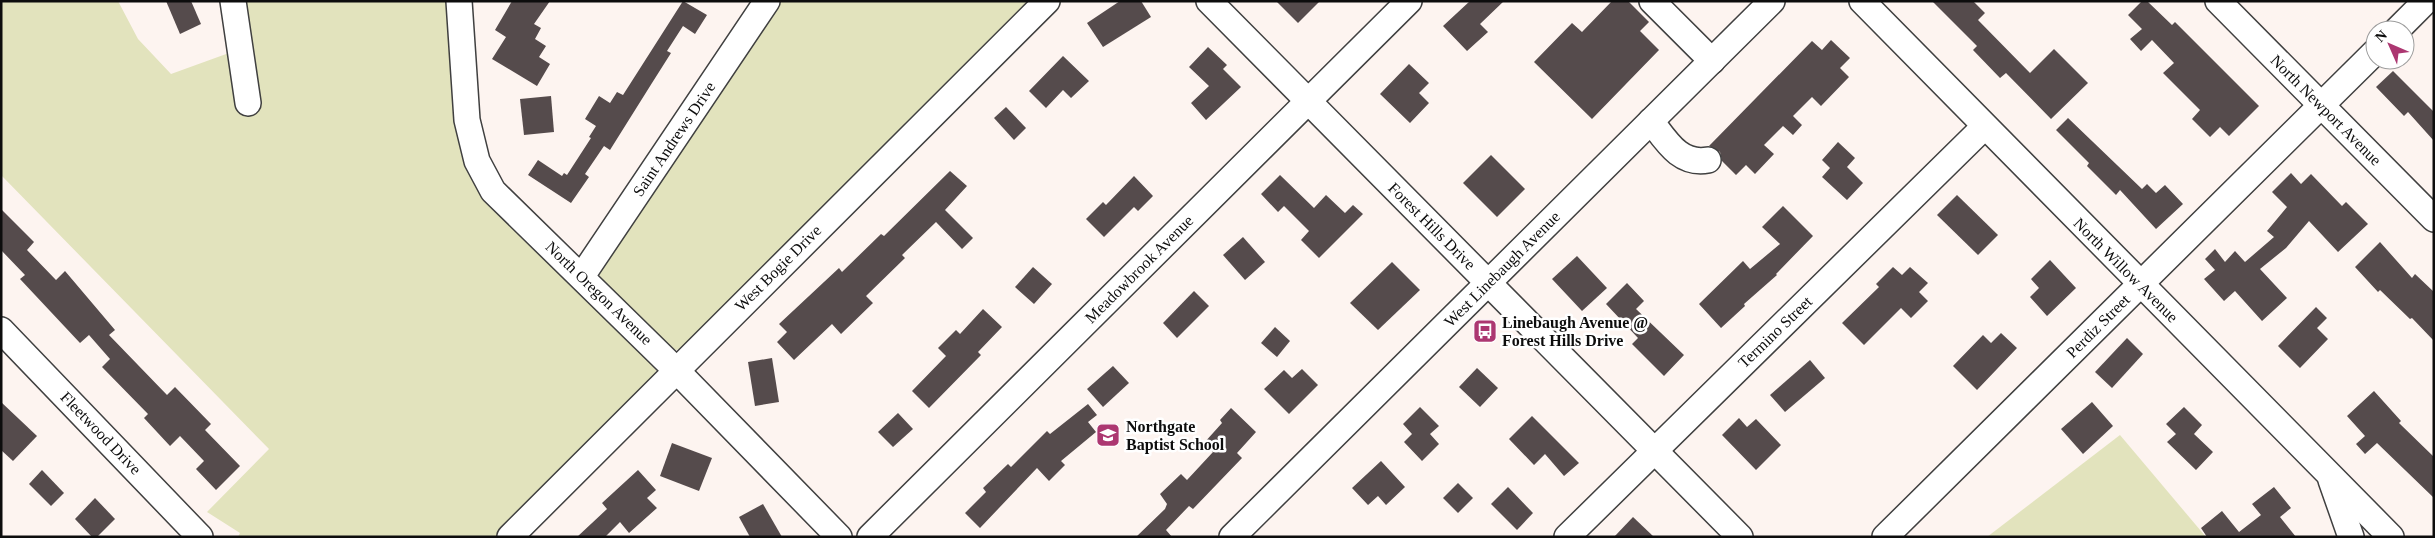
<svg xmlns="http://www.w3.org/2000/svg" width="2435" height="538" font-family="Georgia,serif">
<style>
.green{fill:#e2e3bd}
.building{fill:#554b4c}
.lines{fill:none;stroke-linecap:round;stroke-linejoin:round}
.minor-casing{stroke:#404040;stroke-width:28}
.minor{stroke:#fff;stroke-width:25}
.labels{text-anchor:middle;dominant-baseline:central;stroke-width:5;stroke-linejoin:round;paint-order:stroke}
.street-label{font-size:16px;fill:#0d0d0d;stroke:#fff}
.poi-label{font-size:16px;font-weight:bold;fill:#0d0d0d;stroke:#fff;text-anchor:start}
</style>
<rect width="100%" height="100%" fill="#fdf4f0"/>
<g class="green">
<polygon points="1,1 118,1 138,39 171,74 251,45 245,1 447,1 471,173 657,362 655,378 498,537 238,537 240,533 207,512 269,449 1,175"/>
<polygon points="776,1 1036,1 686,347 676,350 666,346 601,280 599,273"/>
<polygon points="2120,435 2206,537 1987,537"/>
</g>
<g class="building">
<polygon points="166,1 191,1 201,24 180,34"/>
<polygon points="512,1 550,1 534,24 541,28 535,39 546,46 539,57 550,64 537,86 492,59 506,37 495,30"/>
<polygon points="683,1 707,15 695,34 683,26 667,51 671,53 652,83 610,150 604,146 585,174 589,177 571,203 528,175 538,160 562,176 564,173 567,175 591,138 589,137 596,126 585,119 599,96 610,103 617,92 623,95"/>
<polygon points="1120,1 1141,1 1151,17 1103,47 1087,23"/>
<polygon points="1276,1 1320,1 1298,23"/>
<polygon points="1470,1 1504,1 1480,24 1488,32 1467,51 1443,26"/>
<polygon points="1612,1 1628,1 1649,22 1640,31 1659,50 1592,119 1534,62 1572,23 1582,32"/>
<polygon points="1932,1 1973,1 1985,13 1978,20 2030,73 2054,49 2088,83 2051,119 2006,73 2000,78 1973,50 1977,46"/>
<polygon points="2142,1 2147,1 2172,25 2175,22 2259,106 2229,136 2220,127 2210,137 2192,119 2200,110 2163,73 2174,63 2152,40 2141,51 2130,39 2142,29 2128,15"/>
<polygon points="1831,40 1850,58 1840,68 1849,77 1821,106 1812,97 1793,116 1802,125 1793,135 1783,126 1764,145 1774,154 1755,174 1746,165 1736,175 1722,161 1720,152 1709,146 1812,41 1822,50"/>
<polygon points="1208,47 1227,65 1223,69 1241,87 1206,120 1191,103 1209,86 1189,67"/>
<polygon points="1063,56 1089,81 1071,98 1063,90 1046,108 1029,91"/>
<polygon points="1409,64 1429,83 1419,93 1429,103 1410,123 1380,94"/>
<polygon points="2393,71 2434,112 2434,141 2408,112 2404,116 2376,87"/>
<polygon points="551,96 554,132 524,135 520,99"/>
<polygon points="1006,107 1026,128 1014,140 994,118"/>
<polygon points="2068,118 2142,189 2147,184 2156,193 2165,185 2183,204 2156,229 2120,190 2116,195 2087,166 2089,163 2056,130"/>
<polygon points="1838,142 1855,158 1847,167 1863,183 1847,200 1822,177 1830,168 1822,160"/>
<polygon points="1491,155 1525,189 1497,217 1463,183"/>
<polygon points="950,171 967,186 945,210 973,238 962,249 936,222 902,255 905,258 866,296 873,303 841,334 832,324 794,360 777,342 787,332 779,324 839,268 842,272 881,234 884,236"/>
<polygon points="2291,173 2301,184 2311,174 2342,206 2346,202 2368,224 2338,252 2309,221 2286,248 2260,269 2287,298 2262,321 2235,291 2224,301 2204,279 2215,270 2205,259 2215,249 2225,262 2235,251 2245,262 2274,237 2267,231 2287,207 2272,192"/>
<polygon points="1280,175 1314,208 1326,195 1345,213 1353,205 1363,214 1319,258 1301,240 1309,231 1284,206 1278,212 1261,194"/>
<polygon points="1134,176 1153,196 1138,211 1134,207 1104,237 1086,219 1103,202 1106,205"/>
<polygon points="1957,195 1998,235 1978,255 1937,215"/>
<polygon points="1783,206 1813,236 1776,274 1777,275 1744,304 1745,306 1721,328 1699,304 1743,261 1750,269 1780,244 1762,227"/>
<polygon points="1,209 34,242 27,250 56,280 65,271 115,330 109,335 167,395 175,387 211,424 205,430 240,466 216,490 196,469 204,461 180,436 170,446 144,418 148,414 102,367 110,359 89,335 80,343 20,279 25,275 1,250"/>
<polygon points="1243,237 1265,262 1245,280 1223,255"/>
<polygon points="2380,242 2412,278 2415,274 2434,292 2434,341 2412,318 2410,319 2380,290 2378,292 2355,267"/>
<polygon points="1577,256 1607,288 1582,311 1552,279"/>
<polygon points="2050,260 2076,288 2047,316 2030,297 2039,288 2031,279"/>
<polygon points="1392,262 1420,290 1378,330 1350,303"/>
<polygon points="1033,267 1052,284 1034,304 1015,287"/>
<polygon points="1893,267 1902,275 1910,267 1928,283 1919,292 1928,301 1911,318 1901,308 1864,345 1842,323 1879,287 1876,284"/>
<polygon points="1627,283 1644,301 1636,309 1684,355 1664,376 1632,344 1638,338 1606,304"/>
<polygon points="1194,291 1209,306 1177,338 1163,323"/>
<polygon points="2316,307 2327,318 2317,328 2328,339 2300,368 2278,346"/>
<polygon points="983,309 1002,327 978,352 981,355 929,408 912,391 946,356 938,348 956,330 960,334"/>
<polygon points="1275,327 1290,341 1277,357 1261,343"/>
<polygon points="2001,333 2017,348 1977,390 1953,366 1983,335 1991,343"/>
<polygon points="2127,338 2143,354 2112,388 2095,372"/>
<polygon points="772,358 779,402 755,406 748,362"/>
<polygon points="1810,360 1825,378 1785,412 1770,395"/>
<polygon points="1113,366 1129,383 1103,407 1087,389"/>
<polygon points="1477,368 1498,388 1480,407 1459,387"/>
<polygon points="1302,369 1318,385 1289,414 1264,389 1284,370 1292,378"/>
<polygon points="2374,391 2401,421 2399,423 2434,457 2434,498 2377,443 2365,454 2356,444 2365,436 2347,416"/>
<polygon points="1,402 37,436 13,461 1,450"/>
<polygon points="2092,402 2113,426 2083,454 2061,429"/>
<polygon points="1088,404 1097,415 1088,422 1096,432 1061,461 1065,465 1049,481 1037,468 980,528 965,513 986,492 983,488 1008,464 1011,467 1047,431 1050,434"/>
<polygon points="1420,407 1439,426 1430,434 1439,444 1422,461 1404,442 1412,434 1403,424"/>
<polygon points="2184,407 2202,425 2194,434 2213,452 2196,470 2167,442 2176,434 2166,424"/>
<polygon points="1231,408 1256,432 1237,453 1242,458 1193,509 1189,506 1166,530 1172,537 1136,537 1165,509 1167,504 1160,494 1181,474 1187,480 1213,452 1204,443 1222,423 1220,420"/>
<polygon points="898,413 913,429 893,447 878,432"/>
<polygon points="1532,416 1579,463 1564,476 1545,454 1534,465 1509,439"/>
<polygon points="1739,418 1747,427 1756,419 1781,445 1756,470 1722,435"/>
<polygon points="672,443 712,458 699,491 660,476"/>
<polygon points="1381,461 1405,487 1386,505 1378,496 1368,505 1352,488"/>
<polygon points="42,470 64,493 51,506 29,484"/>
<polygon points="638,470 656,490 647,498 657,508 629,533 620,522 605,537 577,537 607,509 602,503"/>
<polygon points="1458,483 1473,498 1458,513 1443,498"/>
<polygon points="1508,487 1533,513 1517,530 1491,504"/>
<polygon points="2274,487 2291,508 2280,517 2296,537 2207,537 2201,528 2222,511 2239,532 2261,515 2252,504"/>
<polygon points="95,498 115,519 97,537 92,537 75,519"/>
<polygon points="763,504 782,537 750,537 739,517"/>
<polygon points="1633,517 1654,537 1614,537"/>
</g>
<g class="lines">
<g class="minor-casing">
<g id="minor">
<polyline points="233,1 248,103"/>
<polyline points="459,1 467,120 477,161 493,191 676,370 839,537"/>
<polyline points="1209,1 1740,537"/>
<polyline points="1652,1 1712,61"/>
<polyline points="1862,1 2391,537"/>
<polyline points="2218,1 2434,219"/>
<polyline points="2397,30 2426,1"/>
<path d="M1651 121C1667 142 1680 165 1708 160"/>
<polyline points="582,276 767,1"/>
<polyline points="1,330 200,537"/>
<polyline points="2331,480 2351,537"/>
<polyline points="510,537 1047,1"/>
<polyline points="870,537 1409,1"/>
<polyline points="1232,537 1772,1"/>
<polyline points="1567,537 1984,127"/>
<polyline points="1885,537 2375,52"/>
</g>
</g>
<use href="#minor" class="minor"/>
</g>
<defs>
<g id="bus-square" transform="scale(1.25)"><rect x="-9" y="-9" width="18" height="18" rx="4" fill="#ac3771" stroke="#fff"/><path d="M-5-6H5V4H4V6H2V4H-2V6H-4V4H-5ZM-3.5-4V0h7V-4ZM-3.5 1.2v1.5H-2V1.2ZM2 1.2v1.5H3.5V1.2Z" fill="#fff"/></g>
<g id="school-square" transform="scale(1.25)"><rect x="-9" y="-9" width="18" height="18" rx="4" fill="#ac3771" stroke="#fff"/><path d="M0-5L7-2L0 1L-7-2ZM-4 1L0 2.5L4 1V4Q0 6-4 4Z" fill="#fff"/></g>
</defs>
<g fill-rule="evenodd">
<use href="#bus-square" x="1485" y="331"/>
<use href="#school-square" x="1108" y="435"/>
</g>
<g class="labels">
<g class="street-label">
<text transform="translate(2326 110) rotate(45)">North Newport Avenue</text>
<text transform="translate(674 139) rotate(-56)">Saint Andrews Drive</text>
<text transform="translate(1432 226) rotate(45)">Forest Hills Drive</text>
<text transform="translate(778 268) rotate(-45)">West Bogie Drive</text>
<text transform="translate(1139 269) rotate(-45)">Meadowbrook Avenue</text>
<text transform="translate(1502 269) rotate(-45)">West Linebaugh Avenue</text>
<text transform="translate(2126 270) rotate(45)">North Willow Avenue</text>
<text transform="translate(599 293) rotate(44)">North Oregon Avenue</text>
<text transform="translate(2098 326) rotate(-45)">Perdiz Street</text>
<text transform="translate(1775 332) rotate(-44)">Termino Street</text>
<text transform="translate(101 433) rotate(46)">Fleetwood Drive</text>
</g>
<g class="poi-label">
<text x="1502" y="322">Linebaugh Avenue @<tspan x="1502" dy="18">Forest Hills Drive</tspan></text>
<text x="1126" y="426">Northgate<tspan x="1126" dy="18">Baptist School</tspan></text>
</g>
</g>
<rect width="2435" height="538" fill="none" stroke="#0d0d0d" stroke-width="5"/>
<g transform="translate(2390 45) rotate(315)"><circle r="24" fill="#ffffff" stroke="#9e9e9e"/>
<path d="M0-4L9 19L0 12L-9 19Z" fill="#ac3771"/>
<text y="-8" font-size="14" font-weight="bold" text-anchor="middle" fill="#0d0d0d">N</text>
</g>
</svg>
